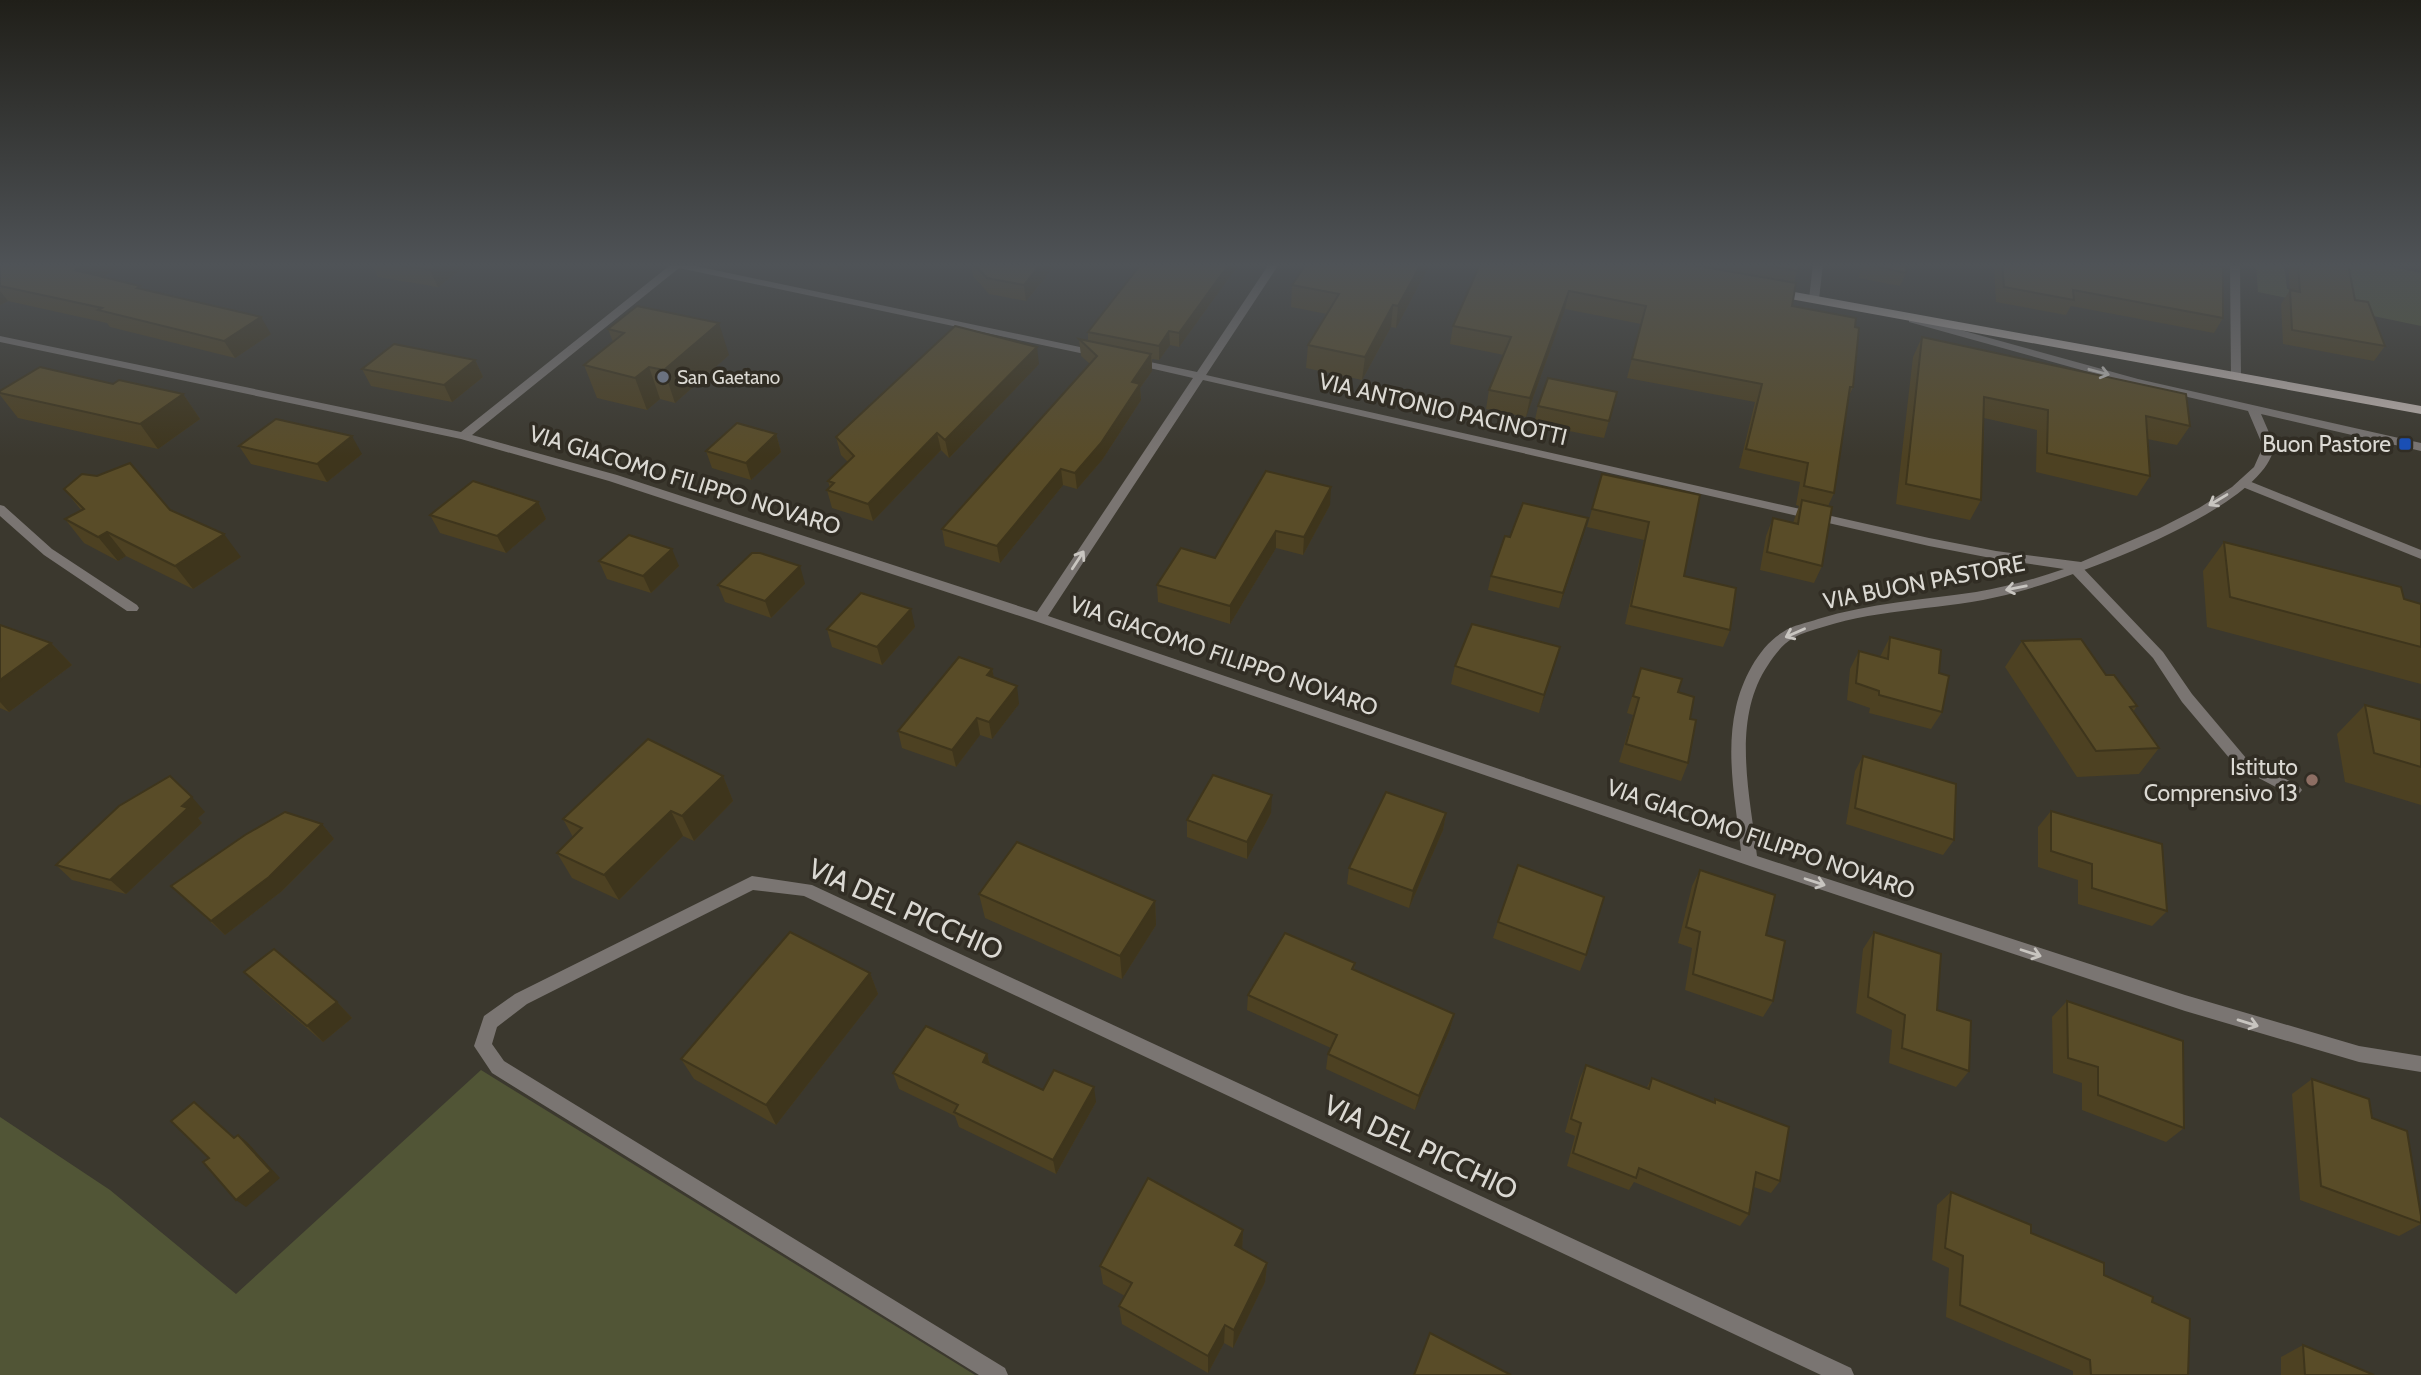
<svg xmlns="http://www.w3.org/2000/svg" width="2421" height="1375" font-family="Cabin,sans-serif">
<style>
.green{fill:#515536}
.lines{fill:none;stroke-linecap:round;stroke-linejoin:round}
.service{fill:#7a7572;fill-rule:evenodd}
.minor{fill:#7a7572;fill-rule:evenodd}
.primary{fill:#bbb1ac;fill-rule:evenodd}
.wall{fill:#4d4122}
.shaded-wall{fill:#3e351c}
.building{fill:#594c28;stroke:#3e351c;stroke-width:2}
.oneway{stroke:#c8c5c0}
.worship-dot{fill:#6b7280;stroke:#312d24;stroke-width:2.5}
.transit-dot{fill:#1a4fb4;stroke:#312d24;stroke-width:2.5}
.education-dot{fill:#8d6e63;stroke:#312d24;stroke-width:2.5}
.labels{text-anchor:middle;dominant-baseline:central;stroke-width:7;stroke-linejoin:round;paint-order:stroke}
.far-poi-label{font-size:19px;fill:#dbd9d3;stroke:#312d24;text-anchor:start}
.street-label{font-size:23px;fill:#dbd9d3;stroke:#312d24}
.poi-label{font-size:23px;fill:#dbd9d3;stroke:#312d24;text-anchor:end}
.near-street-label{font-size:28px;fill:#dbd9d3;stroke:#312d24}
</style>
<rect width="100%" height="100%" fill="#3b382e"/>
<g class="green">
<polygon points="2256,264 2284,264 2287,289 2345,301 2314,264 2377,264 2421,273 2421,326 2258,292"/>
<polygon points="481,1070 975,1375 0,1375 0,1117 110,1190 236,1294"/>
</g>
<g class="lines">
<g class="service">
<polygon points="2244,479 2421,550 2421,559 2240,486 2238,483 2240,480"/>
<polygon points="2076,565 2081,566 2163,652 2192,694 2246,758 2299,786 2302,790 2299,794 2289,794 2236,766 2182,702 2153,658 2071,572 2070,569"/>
</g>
<g class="minor">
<path d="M667 264H686L1099 351 1104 354 1099 357 679 268 472 435 617 475 1037 612 1193 378 1132 364 1131 362 1136 359 1197 372 1269 264H1279L1206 375 1929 538 1996 551 2081 562 2160 528 2199 508 2232 487 2254 467 2262 449V444L2248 411 2132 384 1909 322V318H1917L2138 379 2421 443V451L2261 414 2274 444C2273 507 2059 583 2006 595 1945 610 1882 608 1823 627 1813 630 1802 633 1793 638 1783 644 1774 655 1768 665 1731 720 1750 794 1757 856L2185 995 2359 1046 2421 1056V1072L2359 1062 2185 1011 1750 866 1035 621 609 481 461 439 0 342V336L461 432 669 266ZM1203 380 1929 546 1996 559 2064 569C2035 579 2006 587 1976 592 1923 600 1870 603 1818 619 1807 623 1793 625 1783 632 1759 646 1742 680 1736 707 1725 754 1736 804 1741 851L1048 616Z"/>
<polygon points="1813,264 1823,264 1819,299 1814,302 1809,299"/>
<polygon points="2230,264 2240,264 2241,377 2236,380 2231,377"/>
<polygon points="0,505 4,506 52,549 137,605 139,608 137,611 127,611 44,555 0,516"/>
<polygon points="752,876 812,885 1851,1368 1854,1375 1821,1375 804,896 753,890 527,1004 497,1027 492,1044 504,1061 1005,1368 1008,1375 979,1375 492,1073 474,1046 484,1016 515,994"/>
</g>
<polygon class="primary" points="1772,288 2421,406 2421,414 1768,295 1768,289"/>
</g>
<g class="wall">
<polygon points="0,264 26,266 30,264 123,264 102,277 142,289 271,334 235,358 110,327 107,323 8,301 0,305"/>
<polygon points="372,264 468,264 438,287 378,277"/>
<polygon points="798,264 846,264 838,272"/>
<polygon points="971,264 1056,264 1026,301 989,294 973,276"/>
<polygon points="1114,264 1239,264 1179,347 1170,345 1159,360 1152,359 1152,371 1140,388 1141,400 1102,460 1077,489 1063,485 1000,563 945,546 942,529 1090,364 1081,356 1079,339 1088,341 1088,332 1137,268"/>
<polygon points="1306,264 1430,264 1396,328 1391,327 1362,380 1306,368 1308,345 1327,314 1291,307 1292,285"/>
<polygon points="1480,264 1800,264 1794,283 1792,306 1855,327 1853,387 1848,398 1834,493 1828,506 1822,566 1814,583 1760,570 1766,536 1773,518 1793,523 1799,506 1796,505 1800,482 1739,468 1755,402 1627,378 1641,324 1565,309 1526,417 1486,409 1489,390 1504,355 1450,344 1453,326"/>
<polygon points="1861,264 1907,264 1906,273 1900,286 1859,278"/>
<polygon points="1994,264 2208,264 2223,318 2214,333 2071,306 2066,315 1996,302"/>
<polygon points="2288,264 2348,264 2355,300 2385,346 2374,361 2283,344 2281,304 2290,290"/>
<polygon points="608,329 729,355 675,403 660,399 647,410 597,398 584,365 613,342"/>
<polygon points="1922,337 2190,426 2177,445 2147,439 2150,476 2137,496 2036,472 2037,430 1984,418 1981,500 1970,520 1896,504 1913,357"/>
<polygon points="475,360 483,377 452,402 371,386 362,369"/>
<polygon points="1039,364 949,458 941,450 873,521 832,508 827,490 830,488 828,481 848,462 841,455 836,437"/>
<polygon points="113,384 183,394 200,419 158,449 18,418 0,395 0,391"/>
<polygon points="1617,392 1604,438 1534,424 1538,406"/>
<polygon points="776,434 781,452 751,480 712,468 706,451"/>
<polygon points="239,446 362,454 327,482 251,464"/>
<polygon points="1602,474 1700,495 1684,576 1730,630 1723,647 1625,624 1644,540 1587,527"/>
<polygon points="64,489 170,510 241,557 193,589 126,556 118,561 84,543 65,519 81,510"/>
<polygon points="538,502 546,519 506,553 440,533 430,515"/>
<polygon points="1330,505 1303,555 1276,548 1230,624 1158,602 1157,585"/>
<polygon points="1588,518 1559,608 1488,590 1491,576 1510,537"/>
<polygon points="2224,542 2404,599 2421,604 2421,684 2207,627 2203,571"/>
<polygon points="599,561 679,566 651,593 607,579"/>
<polygon points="805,584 771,618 725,602 718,585"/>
<polygon points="0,625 51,643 72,665 9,712 0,708"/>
<polygon points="915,627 882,665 832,647 827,629"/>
<polygon points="1890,637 1939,673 1942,712 1931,729 1869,713 1870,708 1847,700 1850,669 1859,651 1880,657"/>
<polygon points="2022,641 2106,675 2137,706 2133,712 2159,748 2139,774 2077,777 2005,667"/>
<polygon points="1560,647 1539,713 1451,684 1455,666"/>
<polygon points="1641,668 1678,692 1690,719 1688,763 1681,781 1619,762 1633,715 1627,713"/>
<polygon points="992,669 994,678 1019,704 992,739 980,735 956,767 902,748 898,731"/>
<polygon points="2365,705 2421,720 2421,805 2345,782 2337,734"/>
<polygon points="1863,756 1954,840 1943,855 1846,824 1855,771"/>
<polygon points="723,776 733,801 694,841 683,836 619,900 572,878 557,853 573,837 563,819"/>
<polygon points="2051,811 2167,911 2152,926 2078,904 2078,880 2038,867 2038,827"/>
<polygon points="205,812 198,818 202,823 126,894 72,880 56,865"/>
<polygon points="1271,813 1247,859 1187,837 1187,820"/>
<polygon points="1446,813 1443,830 1409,908 1347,884 1349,868"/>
<polygon points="322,824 334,839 282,891 225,935 171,886"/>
<polygon points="1700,870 1773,1001 1763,1017 1685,990 1692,948 1678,943 1692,886"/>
<polygon points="979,894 1155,901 1156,925 1122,979 985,918"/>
<polygon points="1498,922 1586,955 1580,971 1493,938"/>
<polygon points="1874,932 1937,1010 1969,1071 1956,1087 1889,1063 1892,1030 1856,1013 1863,949"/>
<polygon points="1355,963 1354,970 1454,1014 1450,1029 1415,1110 1326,1069 1328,1054 1331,1048 1247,1010 1248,995"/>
<polygon points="244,972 337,1002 352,1018 323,1042 260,988"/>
<polygon points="870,973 878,994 776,1125 694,1079 681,1059"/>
<polygon points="2067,1001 2184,1128 2166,1142 2082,1110 2082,1083 2053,1073 2052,1017"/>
<polygon points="987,1054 990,1065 1043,1090 1096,1102 1056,1174 959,1127 955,1116 899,1089 893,1073"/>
<polygon points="1586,1065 1646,1089 1652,1078 1713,1102 1715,1099 1780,1181 1771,1193 1754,1187 1749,1214 1740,1226 1634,1182 1629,1190 1567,1166 1575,1136 1565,1132 1580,1078"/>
<polygon points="2312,1079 2372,1118 2421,1216 2421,1224 2399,1236 2300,1200 2292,1094"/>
<polygon points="1951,1192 2031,1233 2152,1302 2188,1375 2073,1375 2073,1371 1946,1317 1949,1268 1932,1260 1937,1205"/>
<polygon points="1243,1230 1242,1249 1267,1263 1265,1282 1233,1348 1224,1343 1208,1373 1122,1324 1119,1306 1125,1296 1103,1284 1100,1266"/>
<polygon points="2303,1345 2374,1375 2281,1375 2281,1357"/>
</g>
<g class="shaded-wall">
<polygon points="85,264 123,264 87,287 75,270"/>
<polygon points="439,264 468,264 438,287 430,270"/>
<polygon points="836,264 846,264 838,272"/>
<polygon points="1041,264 1056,264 1026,301 1024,285"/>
<polygon points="1229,264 1239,264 1179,347 1179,333"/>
<polygon points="1421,264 1430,264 1396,328 1398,306"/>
<polygon points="0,291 8,301 0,305"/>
<polygon points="1569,291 1565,309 1526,417 1530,398"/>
<polygon points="1393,305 1391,327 1362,380 1365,357"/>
<polygon points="261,317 271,334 235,358 224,341"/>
<polygon points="719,323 729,355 675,403 664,370"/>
<polygon points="1169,331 1170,345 1159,360 1159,346"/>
<polygon points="1037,347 1039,364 949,458 945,440"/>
<polygon points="1151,354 1152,371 1140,388 1141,400 1102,460 1077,489 1075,473 1132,382"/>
<polygon points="475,360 483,377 452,402 444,385"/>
<polygon points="649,367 660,399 647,410 635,378"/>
<polygon points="183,394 200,419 158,449 140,424"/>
<polygon points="937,433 941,450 873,521 868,504"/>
<polygon points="776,434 781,452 751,480 746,463"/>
<polygon points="352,436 362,454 327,482 317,464"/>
<polygon points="1061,469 1063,485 1000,563 997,546"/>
<polygon points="1331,487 1330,505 1303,555 1304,537"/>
<polygon points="538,502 546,519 506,553 497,536"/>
<polygon points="1588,518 1584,533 1559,608 1563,593"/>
<polygon points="1276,531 1276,548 1230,624 1230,606"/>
<polygon points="107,532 126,556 118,561 98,537"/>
<polygon points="224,534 241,557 193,589 175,566"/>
<polygon points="672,549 679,566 651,593 643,576"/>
<polygon points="800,566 805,584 771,618 765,601"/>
<polygon points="911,609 915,627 882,665 877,647"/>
<polygon points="51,643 72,665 9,712 0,702 0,680"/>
<polygon points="1560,647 1555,664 1539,713 1544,695"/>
<polygon points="992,669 996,687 987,675"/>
<polygon points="1017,686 1019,704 992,739 989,722"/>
<polygon points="977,718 980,735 956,767 952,750"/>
<polygon points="723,776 733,801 694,841 682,816"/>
<polygon points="1272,795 1271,813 1247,859 1247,842"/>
<polygon points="192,797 205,812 198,818 202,823 126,894 110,880"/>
<polygon points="671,811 683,836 619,900 604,875"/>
<polygon points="1446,813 1443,830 1409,908 1413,891"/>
<polygon points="322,824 334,839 282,891 225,935 211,921"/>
<polygon points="1155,901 1156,925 1122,979 1120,956"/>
<polygon points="870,973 878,994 776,1125 766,1105"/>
<polygon points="337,1002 352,1018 323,1042 307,1026"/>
<polygon points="1454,1014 1450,1029 1415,1110 1419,1096"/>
<polygon points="987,1054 991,1070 983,1062"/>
<polygon points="1094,1087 1096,1102 1056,1174 1053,1160"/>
<polygon points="238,1135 247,1142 280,1178 246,1207 236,1200"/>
<polygon points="1243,1230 1242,1250 1235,1245"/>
<polygon points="1267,1263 1265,1282 1233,1348 1234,1330"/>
<polygon points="1225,1325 1224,1343 1208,1373 1208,1356"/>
</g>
<g class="building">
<polygon points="0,264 15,264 26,266 30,264 85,264 75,270 140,286 137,288 261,317 224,341 98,310 102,308 0,286"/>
<polygon points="393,264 439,264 430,270"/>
<polygon points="974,264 1041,264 1024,285 987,278"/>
<polygon points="1141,264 1229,264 1179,333 1169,331 1159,346 1088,332"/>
<polygon points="1306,264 1421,264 1398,306 1393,305 1365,357 1308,345 1339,294 1292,285"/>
<polygon points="1480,264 1687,264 1796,283 1792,306 1856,318 1855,327 1859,328 1853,387 1850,387 1834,493 1804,486 1808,463 1746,449 1762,384 1632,359 1646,306 1569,291 1530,398 1489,390 1511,337 1453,326"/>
<polygon points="1760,264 1800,264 1798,271"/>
<polygon points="1865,264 1907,264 1906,273"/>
<polygon points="2002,264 2208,264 2208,265 2223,267 2223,318 2073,290 2074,300 2004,287"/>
<polygon points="2298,264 2348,264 2355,300 2368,302 2385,346 2292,330 2290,290 2300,292"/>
<polygon points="637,306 719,323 664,370 649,367 635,378 584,365 624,333 608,329"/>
<polygon points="955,326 1037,347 945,440 937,433 868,504 827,490 834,483 828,481 854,456 836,437"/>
<polygon points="1922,337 2186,394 2190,426 2146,416 2150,476 2047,453 2048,410 1984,397 1981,500 1906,484"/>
<polygon points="1079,339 1151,354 1132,382 1140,384 1101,443 1075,473 1061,469 997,546 942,529 1097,356"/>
<polygon points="394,344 475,360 444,385 362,369"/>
<polygon points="40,367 113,384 119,380 183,394 140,424 0,393 0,391"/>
<polygon points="1548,378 1617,392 1609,421 1538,406"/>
<polygon points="276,419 352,436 317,464 239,446"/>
<polygon points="737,423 776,434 746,463 706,451"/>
<polygon points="130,463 170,510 224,534 175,566 107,532 98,537 65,519 84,509 64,489 82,474 97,476"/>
<polygon points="1266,471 1331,487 1304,537 1276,531 1230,606 1157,585 1181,548 1215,558"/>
<polygon points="1602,474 1700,495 1684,576 1736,588 1730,630 1631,606 1649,522 1592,509"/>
<polygon points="473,481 538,502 497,536 430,515"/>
<polygon points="1802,500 1832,507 1822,566 1767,552 1773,518 1798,524"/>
<polygon points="1523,503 1588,518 1563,593 1491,576 1505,536 1510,537"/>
<polygon points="629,535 672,549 643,576 599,561"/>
<polygon points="2224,542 2401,587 2404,599 2421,604 2421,647 2230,597"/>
<polygon points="752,553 760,553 800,566 765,601 718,585"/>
<polygon points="861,593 911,609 877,647 827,629"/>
<polygon points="1472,624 1560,647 1544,695 1455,666"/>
<polygon points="0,625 51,643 0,680"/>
<polygon points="1890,637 1941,650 1939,673 1949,676 1942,712 1879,695 1879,691 1856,683 1859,651 1888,659"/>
<polygon points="2081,639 2106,675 2114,675 2137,706 2130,707 2159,748 2096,751 2022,641"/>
<polygon points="959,657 992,669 987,675 1017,686 989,722 977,718 952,750 898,731"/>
<polygon points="1641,668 1682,679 1678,692 1694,697 1690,719 1696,720 1688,763 1626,744 1639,698 1633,696"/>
<polygon points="2365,705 2421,720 2421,767 2374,753"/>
<polygon points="648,739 723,776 682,816 671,811 604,875 557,853 582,828 563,819"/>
<polygon points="1863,756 1956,784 1954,840 1855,808"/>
<polygon points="1213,775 1272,795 1247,842 1187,820"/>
<polygon points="170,776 192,797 182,806 188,808 110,880 56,865 119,806"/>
<polygon points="1386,792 1446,813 1413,891 1349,868"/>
<polygon points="2051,811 2162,844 2167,911 2092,888 2092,864 2051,851"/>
<polygon points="285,812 322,824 269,877 211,921 171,886 245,835"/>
<polygon points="1017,842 1155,901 1120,956 979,894"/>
<polygon points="1518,865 1604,897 1586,955 1498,922"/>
<polygon points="1700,870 1775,895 1766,935 1785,941 1773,1001 1693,974 1700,932 1686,927"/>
<polygon points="790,932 870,973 766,1105 681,1059"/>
<polygon points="1874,932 1941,954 1937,1010 1971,1021 1969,1071 1902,1048 1905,1015 1868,997"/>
<polygon points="1285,933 1355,963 1352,969 1454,1014 1419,1096 1328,1054 1337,1035 1248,995"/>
<polygon points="274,949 337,1002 307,1026 244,972"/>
<polygon points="2067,1001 2183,1041 2184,1128 2098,1095 2098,1067 2068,1058"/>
<polygon points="926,1026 987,1054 983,1062 1043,1090 1054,1070 1094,1087 1053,1160 954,1112 958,1105 893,1073"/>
<polygon points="1586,1065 1649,1089 1652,1078 1715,1103 1715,1099 1789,1127 1780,1181 1756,1172 1749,1214 1639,1168 1636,1178 1573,1153 1581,1123 1571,1119"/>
<polygon points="2312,1079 2369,1099 2372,1118 2407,1131 2421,1216 2421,1223 2321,1186"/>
<polygon points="194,1102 234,1138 238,1135 271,1171 236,1200 203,1162 209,1158 171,1121"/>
<polygon points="1148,1178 1243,1230 1235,1245 1267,1263 1234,1330 1225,1325 1208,1356 1119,1306 1132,1283 1100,1266"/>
<polygon points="1951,1192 2031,1225 2031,1233 2104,1263 2104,1275 2153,1297 2152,1302 2190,1319 2188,1375 2091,1375 2090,1360 1960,1305 1963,1256 1945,1248"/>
<polygon points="1430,1333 1511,1375 1414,1375"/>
<polygon points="2303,1345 2374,1375 2305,1375"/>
</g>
<defs><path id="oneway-shaft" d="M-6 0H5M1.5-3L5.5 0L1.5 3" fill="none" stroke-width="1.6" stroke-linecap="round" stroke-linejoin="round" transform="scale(1.75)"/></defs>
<g class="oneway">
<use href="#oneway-shaft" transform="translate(2099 372) rotate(15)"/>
<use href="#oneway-shaft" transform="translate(2218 500) rotate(149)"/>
<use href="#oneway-shaft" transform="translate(1078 560) rotate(-57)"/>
<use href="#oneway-shaft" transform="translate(2016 588) rotate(169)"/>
<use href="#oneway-shaft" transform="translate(1795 633) rotate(156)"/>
<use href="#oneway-shaft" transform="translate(1815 882) rotate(18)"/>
<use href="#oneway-shaft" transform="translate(2031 953) rotate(18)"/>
<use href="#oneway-shaft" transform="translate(2248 1023) rotate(17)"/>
</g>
<linearGradient id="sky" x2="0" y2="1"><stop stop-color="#201f19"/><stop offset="0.58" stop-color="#4f5357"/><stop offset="1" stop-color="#4f5357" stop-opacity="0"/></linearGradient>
<rect width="2421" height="457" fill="url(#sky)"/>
<circle class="worship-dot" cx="663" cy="377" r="7"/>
<rect class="transit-dot" x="2398" y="437" width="14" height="14" rx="3.5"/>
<circle class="education-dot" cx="2312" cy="780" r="7"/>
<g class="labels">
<g class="far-poi-label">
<text x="677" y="377">San Gaetano</text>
</g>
<g class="street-label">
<text transform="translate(1443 409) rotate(13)">VIA ANTONIO PACINOTTI</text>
<text transform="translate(685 480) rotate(17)">VIA GIACOMO FILIPPO NOVARO</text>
<text transform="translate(1924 582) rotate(-11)">VIA BUON PASTORE</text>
<text transform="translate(1224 656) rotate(19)">VIA GIACOMO FILIPPO NOVARO</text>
<text transform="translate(1761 839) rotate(19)">VIA GIACOMO FILIPPO NOVARO</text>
</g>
<g class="poi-label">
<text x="2391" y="444">Buon Pastore</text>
<text x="2298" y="767">Istituto<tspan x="2298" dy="26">Comprensivo 13</tspan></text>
</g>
<g class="near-street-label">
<text transform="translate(906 909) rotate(24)">VIA DEL PICCHIO</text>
<text transform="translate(1421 1147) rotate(25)">VIA DEL PICCHIO</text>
</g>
</g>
</svg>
